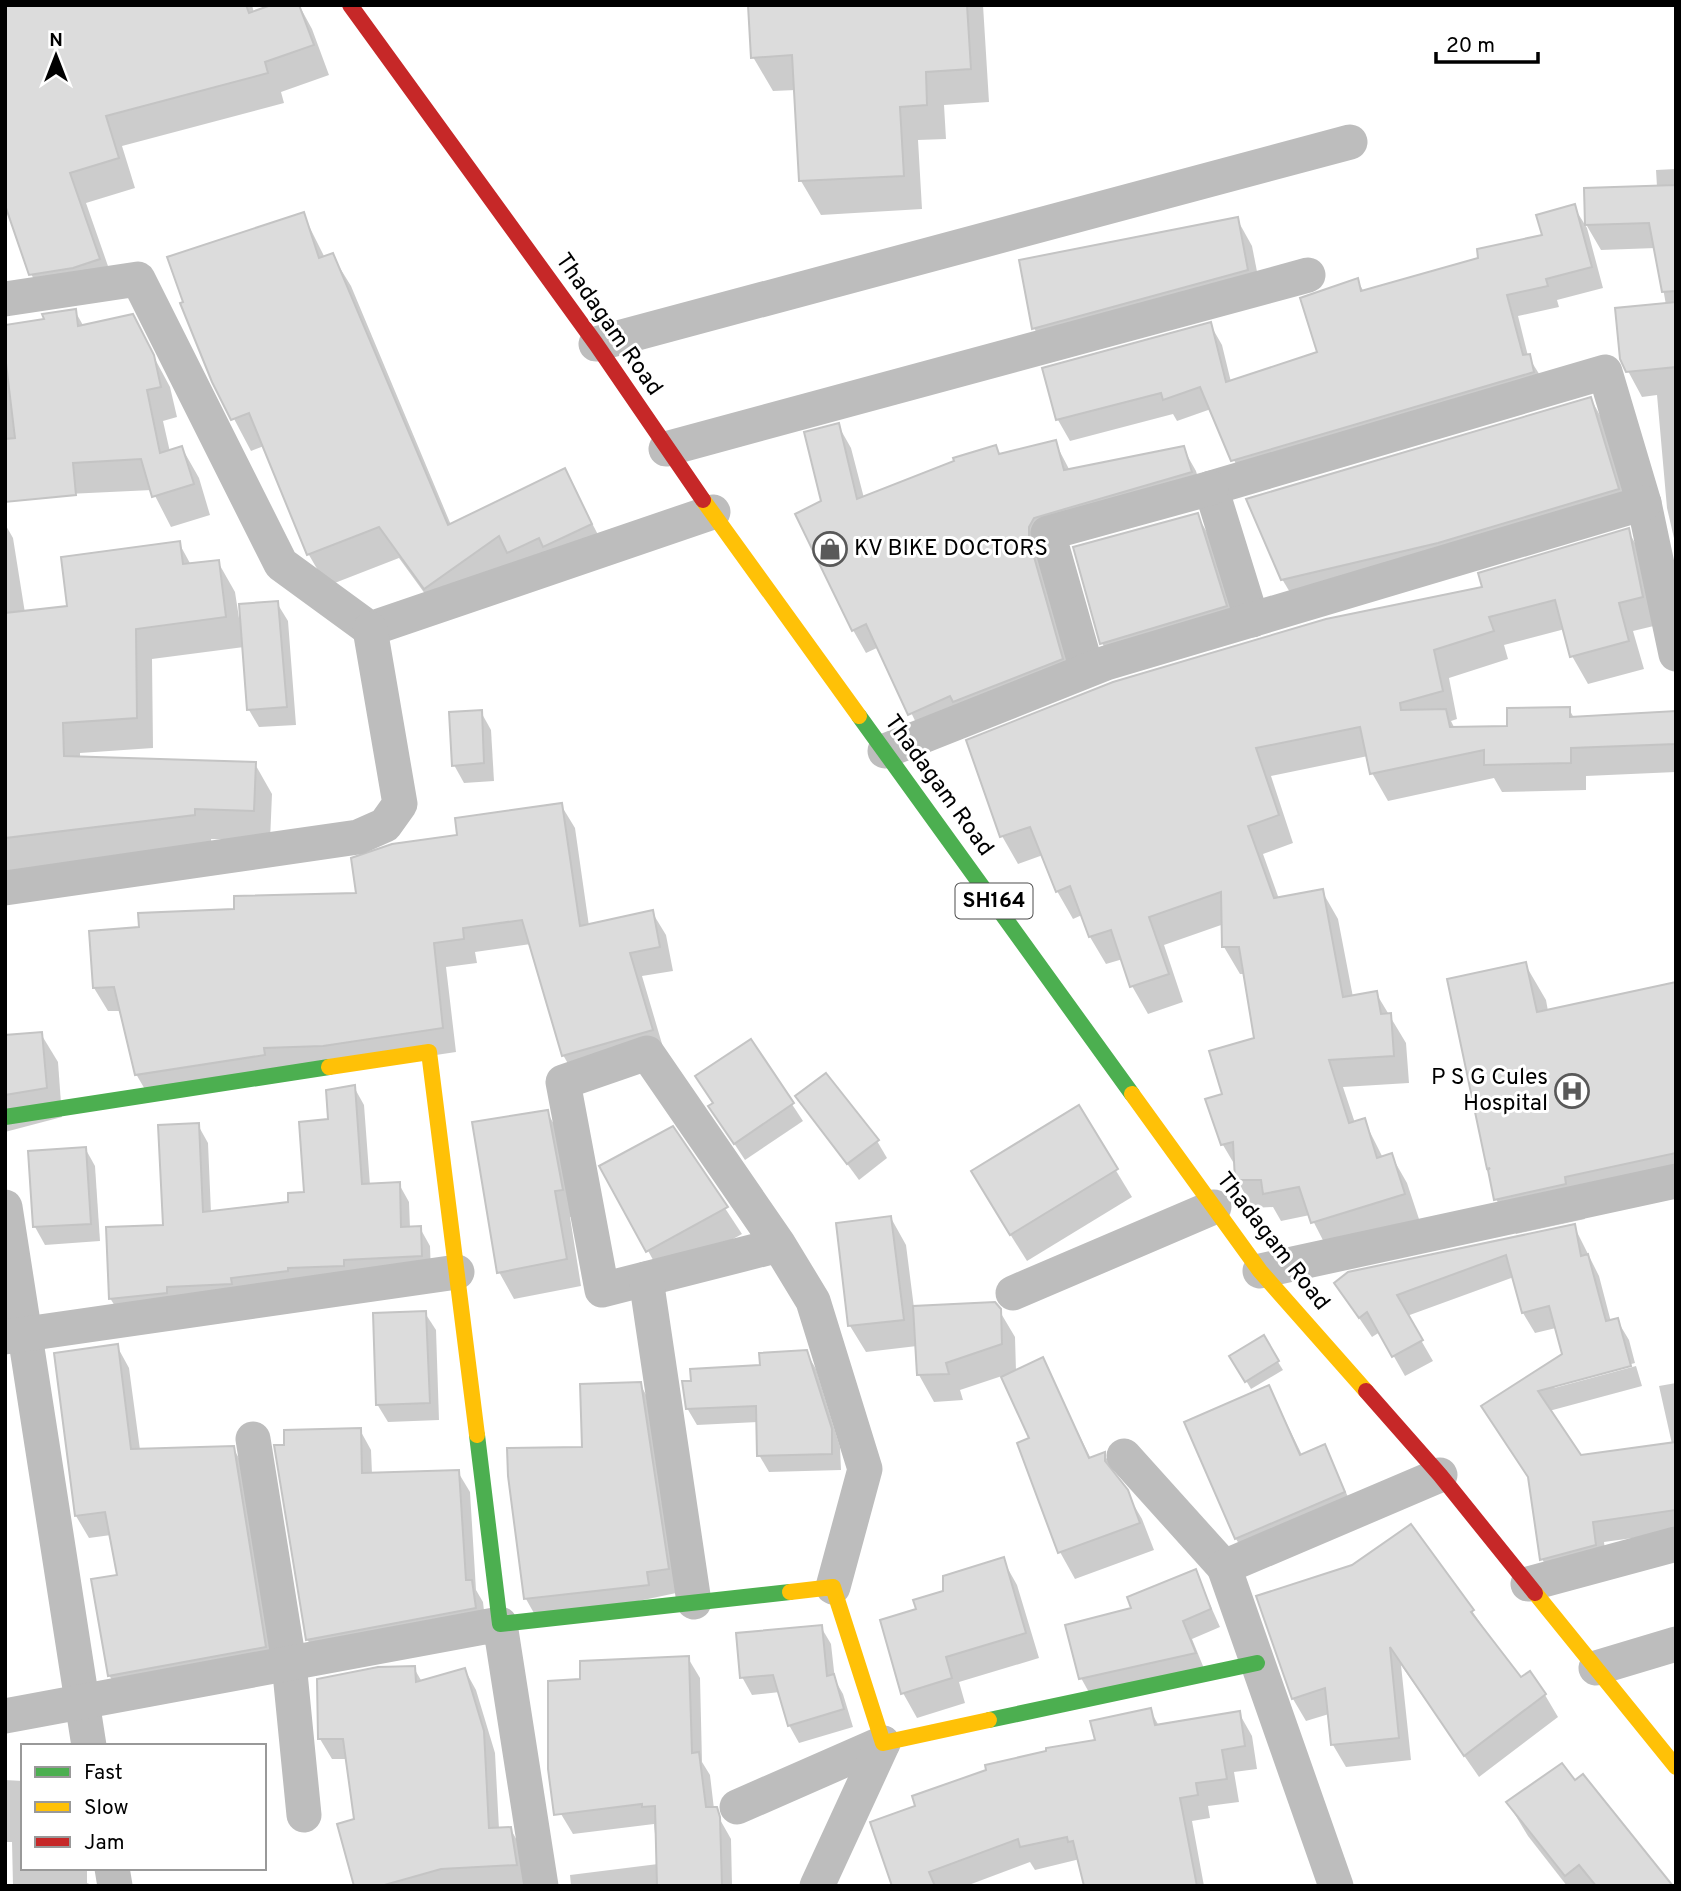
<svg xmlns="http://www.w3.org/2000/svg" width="1681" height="1891" font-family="Overpass,sans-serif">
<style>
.shadow{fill:#0003}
.building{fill:#dcdcdc;stroke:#c4c4c4;stroke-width:2}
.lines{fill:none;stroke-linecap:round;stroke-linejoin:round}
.street{stroke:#bdbdbd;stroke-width:35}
.fast{stroke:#4caf50;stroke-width:16}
.slow{stroke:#ffc107;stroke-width:16}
.jam{stroke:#c62828;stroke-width:16}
.labels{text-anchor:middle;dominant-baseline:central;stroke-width:6;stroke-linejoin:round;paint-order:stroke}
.shield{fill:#fff;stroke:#4c4c4c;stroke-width:2}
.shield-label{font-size:21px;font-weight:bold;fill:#000}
.street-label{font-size:23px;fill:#000;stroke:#fff}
.poi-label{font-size:23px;fill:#000;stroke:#fff;text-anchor:start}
</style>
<rect width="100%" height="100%" fill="#fff"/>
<g class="shadow">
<polygon points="5,5 252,5 254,13 299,5 312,29 329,75 281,92 284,103 122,146 135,188 86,203 116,289 48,304 31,274"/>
<polygon points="750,5 983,5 989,102 944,105 946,139 918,140 922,209 821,215 801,181 796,90 773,91 753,57"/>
<polygon points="1676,169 1676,547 1667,508 1657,395 1642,397 1628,371 1666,305 1656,248 1601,250 1587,226 1586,189 1657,187 1656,170"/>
<polygon points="1574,207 1587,228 1603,288 1557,300 1559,307 1518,316 1528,356 1541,377 1244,482 1211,409 1177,421 1173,414 1070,441 1058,420 1045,369 1210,324 1222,345 1231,382 1319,353 1357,280 1364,292 1481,260 1544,237"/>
<polygon points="303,214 325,258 332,255 351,286 451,525 565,471 609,556 444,620 399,558 327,586 309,555 264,446 251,451 214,381"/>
<polygon points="1237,219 1252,246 1262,297 1049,355 1034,328"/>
<polygon points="75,311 84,327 132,316 170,387 177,417 163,421 170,452 182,448 199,478 210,515 171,527 152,490 5,497 5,329"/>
<polygon points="1591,399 1602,419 1629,509 1294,599 1282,579"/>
<polygon points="838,425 851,448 864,498 996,447 1001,456 1055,442 1070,471 1183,448 1196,471 1203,495 1056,536 1075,681 923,737 879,647 866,653 853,630 797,514 823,502"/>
<polygon points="1197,515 1212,541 1241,633 1117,670 1102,643"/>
<polygon points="5,524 13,538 25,613 69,608 179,543 191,565 218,562 235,592 239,618 277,603 288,621 296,725 259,727 249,710 244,647 152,659 153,748 80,753 80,758 255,764 272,794 270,841 211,839 212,845 5,871"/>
<polygon points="1628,531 1644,558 1658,625 1633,631 1644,669 1588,684 1572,656 1565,629 1504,645 1508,659 1449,678 1457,719 1451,721 1455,729 1509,727 1569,709 1574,718 1676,713 1676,772 1586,776 1586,790 1502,792 1494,778 1388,801 1372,773 1368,756 1271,776 1293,843 1263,854 1279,899 1322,891 1338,919 1353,997 1376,993 1406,1043 1409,1083 1343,1087 1355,1123 1364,1120 1383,1158 1391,1155 1407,1183 1420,1222 1328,1250 1310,1215 1281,1221 1273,1207 1253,1208 1237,1180 1236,1167 1223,1145 1207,1100 1224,1095 1256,1039 1245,974 1240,974 1224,947 1224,924 1164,945 1183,1002 1148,1014 1132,986 1123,959 1106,964 1090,937 1082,915 1073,919 1057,891 1043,855 1018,864 1002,836 1484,588"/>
<polygon points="481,712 491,730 494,781 464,783 454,765"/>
<polygon points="561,805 575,828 589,926 652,912 666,935 673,971 642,976 665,1054 577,1079 563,1055 531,944 475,952 477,963 446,967 456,1052 150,1098 136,1074 121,1011 108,1011 94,988 141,929 235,911 358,895 459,836"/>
<polygon points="1525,964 1546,1000 1548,1011 1676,984 1676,1193 1584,1212 1585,1219 1516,1234 1496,1199 1489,1168"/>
<polygon points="41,1034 58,1062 62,1117 5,1132 5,1037"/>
<polygon points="751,1042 803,1121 745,1160 710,1107"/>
<polygon points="354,1087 364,1105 370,1185 399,1184 409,1202 410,1228 420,1228 430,1246 431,1273 121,1316 110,1298 164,1227 198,1125 208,1143 211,1213 290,1204 306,1194 329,1121"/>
<polygon points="798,1097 877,1141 887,1158 859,1180"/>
<polygon points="1078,1108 1132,1197 1027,1261 988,1199"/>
<polygon points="547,1112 562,1138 577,1216 570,1217 581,1286 514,1299 499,1272"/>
<polygon points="672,1128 742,1234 663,1278 602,1167"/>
<polygon points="85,1148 95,1166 100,1241 45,1245 35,1227"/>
<polygon points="891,1218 906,1245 914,1308 999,1310 1015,1337 1016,1371 1042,1360 1091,1459 1104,1454 1142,1519 1154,1550 1075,1579 1060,1552 1031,1438 1002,1376 960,1390 963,1400 934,1402 919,1375 917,1346 866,1352 850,1326"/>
<polygon points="1574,1226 1599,1276 1611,1322 1617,1320 1629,1340 1635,1363 1559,1383 1554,1388 1636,1366 1642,1386 1549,1411 1580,1457 1672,1444 1659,1386 1676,1383 1676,1532 1604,1542 1607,1565 1554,1579 1542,1559 1530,1480 1483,1407 1564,1354 1556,1328 1535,1333 1523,1313 1514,1277 1407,1316 1433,1361 1405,1376 1380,1332 1372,1337 1336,1284"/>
<polygon points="425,1313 436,1330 439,1420 388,1422 377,1404"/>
<polygon points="1263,1338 1283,1370 1251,1389 1232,1357"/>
<polygon points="117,1346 129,1368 140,1450 233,1448 246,1470 277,1669 122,1697 109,1675 119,1576 111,1535 89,1538 76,1516"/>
<polygon points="806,1352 816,1369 840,1447 841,1470 769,1472 759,1455 758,1422 697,1425 687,1408 762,1367"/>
<polygon points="640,1384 653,1407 681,1592 539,1622 526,1599 584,1449"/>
<polygon points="1269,1387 1302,1455 1324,1446 1359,1520 1252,1565 1236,1539 1186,1423"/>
<polygon points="360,1430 371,1450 372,1474 458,1472 470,1492 476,1590 483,1602 486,1628 319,1659 307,1639"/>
<polygon points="1003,1560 1017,1585 1039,1658 959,1682 965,1703 917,1718 903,1693 918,1611"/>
<polygon points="1195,1571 1220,1627 1192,1639 1205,1671 1091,1696 1081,1678 1134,1609"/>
<polygon points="1258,1597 1472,1611 1520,1680 1545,1695 1558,1717 1479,1777 1401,1665 1411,1760 1346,1767 1333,1745 1329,1714 1306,1721 1293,1699"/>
<polygon points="821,1627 831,1644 835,1680 843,1694 853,1727 799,1743 789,1725 780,1692 752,1695 742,1677"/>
<polygon points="688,1658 700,1678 702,1762 710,1775 714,1809 731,1839 732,1886 571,1886 570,1875 658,1864 654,1824 573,1834 561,1814 582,1681"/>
<polygon points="414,1668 422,1682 465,1670 476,1690 495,1753 499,1829 510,1828 522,1849 528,1886 356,1886 356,1820 347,1759 332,1759 320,1739"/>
<polygon points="1150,1710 1159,1726 1239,1713 1252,1736 1257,1769 1234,1772 1239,1802 1208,1806 1210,1818 1192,1821 1204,1886 1086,1886 1080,1859 1035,1870 1030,1862 966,1886 894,1886 1098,1742"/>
<polygon points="5,1780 23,1781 23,1868 87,1868 87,1883 94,1886 13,1886 12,1842 5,1842"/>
<polygon points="1575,1783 1671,1886 1567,1886 1528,1836 1508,1803"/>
</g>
<g class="building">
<polygon points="5,5 246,5 249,13 271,5 299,5 314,45 265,62 268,73 106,116 119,158 70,173 100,259 73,268 29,275 5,205"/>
<polygon points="748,5 967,5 971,69 926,72 927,105 900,107 904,176 799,181 792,55 751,58"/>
<polygon points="1676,185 1676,291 1662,292 1649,223 1585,225 1584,188"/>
<polygon points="1575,204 1592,267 1546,279 1548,286 1507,295 1523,355 1530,354 1534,372 1231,461 1200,387 1163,400 1161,393 1056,420 1042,368 1211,322 1226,382 1317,352 1300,298 1358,278 1361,291 1478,258 1477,249 1542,235 1536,215"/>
<polygon points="304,212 319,258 333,253 448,525 565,468 592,524 543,547 539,538 507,553 499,536 424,589 379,527 307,555 249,413 231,420 212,382 180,303 183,302 167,257"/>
<polygon points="1238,217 1248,270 1032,329 1019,260"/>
<polygon points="1676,302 1676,367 1626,372 1620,359 1615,308"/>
<polygon points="76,309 78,326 133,314 154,355 161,387 147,390 160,453 182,446 194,484 152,497 141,459 73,463 76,495 5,502 5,439 15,438 5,355 5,325 44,319 42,314"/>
<polygon points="1591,397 1619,489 1438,543 1281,580 1246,499"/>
<polygon points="839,423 857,499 954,461 953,458 996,445 999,454 1056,440 1064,470 1184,446 1192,472 1034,518 1029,527 1029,539 1063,659 953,702 950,696 908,715 866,624 852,631 795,514 821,501 804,432"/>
<polygon points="1198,513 1227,606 1100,644 1073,547"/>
<polygon points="1629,528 1643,597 1619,603 1629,641 1570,657 1555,600 1489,617 1494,631 1434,650 1443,691 1400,703 1401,710 1446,709 1450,727 1507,726 1507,708 1570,707 1570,717 1676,711 1676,744 1571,748 1571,763 1484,765 1484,750 1370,774 1360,727 1256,748 1279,815 1248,826 1274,898 1323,889 1343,997 1377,991 1381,1014 1391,1013 1394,1056 1329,1060 1349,1123 1365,1118 1377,1158 1392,1153 1405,1194 1311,1223 1299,1187 1263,1194 1261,1180 1235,1180 1233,1142 1221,1145 1205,1099 1222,1094 1209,1051 1254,1038 1239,947 1222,947 1221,892 1149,917 1169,974 1130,987 1111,930 1089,937 1070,886 1056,892 1030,827 1000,837 966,740 1113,682 1326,619 1482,587 1478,573"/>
<polygon points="180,541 183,564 219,560 226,617 136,629 137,718 63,723 64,756 256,762 254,811 195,809 195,815 5,838 5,613 67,606 61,557"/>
<polygon points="278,601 287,707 247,710 239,604"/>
<polygon points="482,710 484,763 452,766 449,712"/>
<polygon points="562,803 580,926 653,910 660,947 630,953 653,1030 562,1056 522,920 463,928 464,939 434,943 443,1028 323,1046 264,1048 265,1055 135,1075 114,987 93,988 89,931 139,927 138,913 234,909 234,896 356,893 351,858 392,844 457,835 455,818"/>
<polygon points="1526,962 1537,1012 1676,982 1676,1153 1565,1177 1566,1184 1494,1200 1488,1170 1490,1168 1487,1169 1447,979"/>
<polygon points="42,1032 47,1088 5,1095 5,1035"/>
<polygon points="751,1039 794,1103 734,1144 708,1106 713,1103 695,1076"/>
<polygon points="826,1073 879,1140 847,1164 795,1096"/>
<polygon points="355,1085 362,1184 400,1182 401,1227 421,1226 422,1256 344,1260 344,1266 288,1268 288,1271 231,1278 232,1284 167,1287 167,1293 109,1299 106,1227 163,1225 158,1125 199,1123 203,1212 288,1202 288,1193 304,1192 299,1122 328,1119 326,1090"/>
<polygon points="1079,1105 1118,1169 1010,1235 971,1171"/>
<polygon points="548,1110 563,1190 555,1191 567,1259 497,1273 472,1122"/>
<polygon points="673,1126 728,1207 646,1252 599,1166"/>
<polygon points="86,1147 91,1224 33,1227 28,1151"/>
<polygon points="891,1216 904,1320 848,1326 836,1223"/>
<polygon points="1575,1224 1581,1256 1588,1254 1606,1321 1618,1318 1631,1366 1538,1391 1581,1455 1676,1442 1676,1510 1593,1522 1596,1545 1540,1560 1528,1477 1481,1406 1562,1354 1549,1306 1522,1313 1506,1255 1397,1295 1423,1340 1392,1357 1367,1312 1359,1318 1334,1283 1348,1272"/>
<polygon points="995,1302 1001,1309 1002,1344 946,1363 949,1374 917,1375 913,1306"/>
<polygon points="426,1311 430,1403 376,1405 373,1313"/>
<polygon points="1264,1335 1279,1361 1245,1382 1229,1356"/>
<polygon points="118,1344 131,1449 234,1446 266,1647 108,1676 91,1579 117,1575 105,1512 75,1516 54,1353"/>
<polygon points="807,1350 832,1429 832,1454 757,1456 756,1406 686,1409 682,1381 691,1381 690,1369 760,1365 759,1353"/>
<polygon points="1043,1357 1089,1458 1105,1452 1105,1461 1128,1490 1140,1523 1058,1553 1017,1443 1029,1438 1001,1377"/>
<polygon points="641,1382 669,1569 647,1572 649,1585 524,1599 508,1476 507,1448 582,1447 580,1384"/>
<polygon points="1269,1385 1300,1455 1325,1444 1345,1492 1235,1539 1184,1422"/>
<polygon points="361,1428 362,1473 459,1470 466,1580 472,1580 476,1608 306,1640 274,1445 284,1445 284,1430"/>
<polygon points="1411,1524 1474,1610 1471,1612 1521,1677 1530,1671 1546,1694 1464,1756 1390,1647 1399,1738 1331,1745 1325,1688 1292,1699 1256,1596 1352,1565"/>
<polygon points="1004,1557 1026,1633 946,1657 952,1678 901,1694 880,1620 916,1609 913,1600 943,1591 943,1576"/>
<polygon points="1196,1569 1211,1609 1183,1621 1196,1653 1079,1679 1065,1625 1131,1608 1127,1597"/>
<polygon points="822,1625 827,1676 834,1674 844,1709 788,1726 773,1675 740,1678 736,1633"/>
<polygon points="689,1656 692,1753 699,1752 706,1807 717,1807 720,1817 722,1886 657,1886 655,1806 642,1807 642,1804 554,1815 548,1769 548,1681 580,1679 580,1661"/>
<polygon points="415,1666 416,1682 465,1668 484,1731 489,1828 511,1827 517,1865 441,1869 381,1886 354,1886 337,1824 354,1819 343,1739 318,1739 317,1679 378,1667"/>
<polygon points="1151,1708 1155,1725 1240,1711 1245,1746 1222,1750 1227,1779 1196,1783 1198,1795 1180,1798 1197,1886 1084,1886 1073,1841 1068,1842 1067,1837 1020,1847 1018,1839 929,1872 935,1886 892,1886 870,1822 915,1806 912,1796 986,1770 985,1765 1046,1751 1046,1748 1095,1740 1090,1721"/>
<polygon points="1562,1763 1575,1780 1583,1774 1673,1886 1596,1886 1579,1865 1565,1876 1506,1802"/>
</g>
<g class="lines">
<g class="street">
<polyline points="5,299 138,279 281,564 370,629 713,512"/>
<polyline points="596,344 1350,142"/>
<polyline points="666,449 1308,275"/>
<polyline points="1252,620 1211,488 1605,372 1644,503 1676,654"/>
<polyline points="1087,670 1048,533 1211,488"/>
<polyline points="885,751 1106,663 1644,503"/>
<polyline points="5,888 358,837 385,825 400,804 370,629"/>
<polyline points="5,1207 89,1746"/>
<polyline points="779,1245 647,1053 563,1082 602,1290 779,1245 813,1301 865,1469 833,1587"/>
<polyline points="1260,1271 1676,1181"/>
<polyline points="646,1279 694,1602"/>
<polyline points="1013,1293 1214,1207"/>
<polyline points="5,1337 457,1272"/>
<polyline points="253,1439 289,1663 304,1815"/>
<polyline points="1124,1456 1224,1567"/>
<polyline points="1528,1584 1676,1544"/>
<polyline points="1596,1668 1676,1644"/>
<polyline points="5,1716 500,1624 541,1886"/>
<polyline points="737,1807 883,1743"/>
<polyline points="112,1868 115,1886"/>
<polyline points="817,1886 883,1743"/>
<polyline points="1336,1886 1224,1567 1440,1475"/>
</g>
<g class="fast">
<polyline points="859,716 1132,1094"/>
<polyline points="5,1117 329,1067"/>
<polyline points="477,1435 500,1624 790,1592"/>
<polyline points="989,1720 1257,1663"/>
</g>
<g class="slow">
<polyline points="703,500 859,716"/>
<polyline points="329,1067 429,1052 477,1435"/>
<polyline points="1132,1094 1260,1271 1366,1391"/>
<polyline points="790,1592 833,1587 883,1743 989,1720"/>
<polyline points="1535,1593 1676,1767"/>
</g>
<g class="jam">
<polyline points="350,5 596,344 703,500"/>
<polyline points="1366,1391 1440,1475 1535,1593"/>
</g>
</g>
<defs>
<g id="shop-ring" transform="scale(1.75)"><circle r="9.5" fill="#fff" stroke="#595959" stroke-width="1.5"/><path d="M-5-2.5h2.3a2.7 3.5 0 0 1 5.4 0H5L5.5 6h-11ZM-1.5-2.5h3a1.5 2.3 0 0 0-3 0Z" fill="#595959"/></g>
<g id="hospital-ring" transform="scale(1.75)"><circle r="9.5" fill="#fff" stroke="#595959" stroke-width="1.5"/><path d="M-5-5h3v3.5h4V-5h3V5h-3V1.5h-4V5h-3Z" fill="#595959"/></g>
</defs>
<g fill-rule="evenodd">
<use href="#shop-ring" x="830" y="549"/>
<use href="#hospital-ring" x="1572" y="1091"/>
</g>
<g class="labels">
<rect class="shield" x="955.5" y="883.5" width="77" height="35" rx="5"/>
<g class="shield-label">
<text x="994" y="901">SH164</text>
</g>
<g class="street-label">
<text transform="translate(608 325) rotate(55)">Thadagam Road</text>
<text transform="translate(938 786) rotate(54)">Thadagam Road</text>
<text transform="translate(1272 1242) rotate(52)">Thadagam Road</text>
</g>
<g class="poi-label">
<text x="854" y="549">KV BIKE DOCTORS</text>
<text x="1548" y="1078" text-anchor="end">P S G Cules<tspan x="1548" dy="26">Hospital</tspan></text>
</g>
</g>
<rect width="1681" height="1891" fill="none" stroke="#000000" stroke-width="14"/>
<rect x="21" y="1744" width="245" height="126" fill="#ffffff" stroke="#999999" stroke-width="2"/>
<rect x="35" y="1767" width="35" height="10" fill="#4caf50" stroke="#999999" stroke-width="2"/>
<text x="84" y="1779" font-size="21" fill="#000000">Fast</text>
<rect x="35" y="1802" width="35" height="10" fill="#ffc107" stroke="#999999" stroke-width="2"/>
<text x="84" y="1814" font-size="21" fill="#000000">Slow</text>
<rect x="35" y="1837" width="35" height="10" fill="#c62828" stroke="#999999" stroke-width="2"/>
<text x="84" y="1849" font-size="21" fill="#000000">Jam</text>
<g transform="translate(56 56)" stroke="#ffffff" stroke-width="5" paint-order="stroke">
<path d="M0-5L12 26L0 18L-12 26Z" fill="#000000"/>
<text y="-10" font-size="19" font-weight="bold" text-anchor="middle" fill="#000000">N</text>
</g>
<path d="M1436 52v10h102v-10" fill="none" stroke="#000000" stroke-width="3.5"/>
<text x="1446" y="52" font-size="21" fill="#000000" stroke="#ffffff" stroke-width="5" paint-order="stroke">20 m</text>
</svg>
